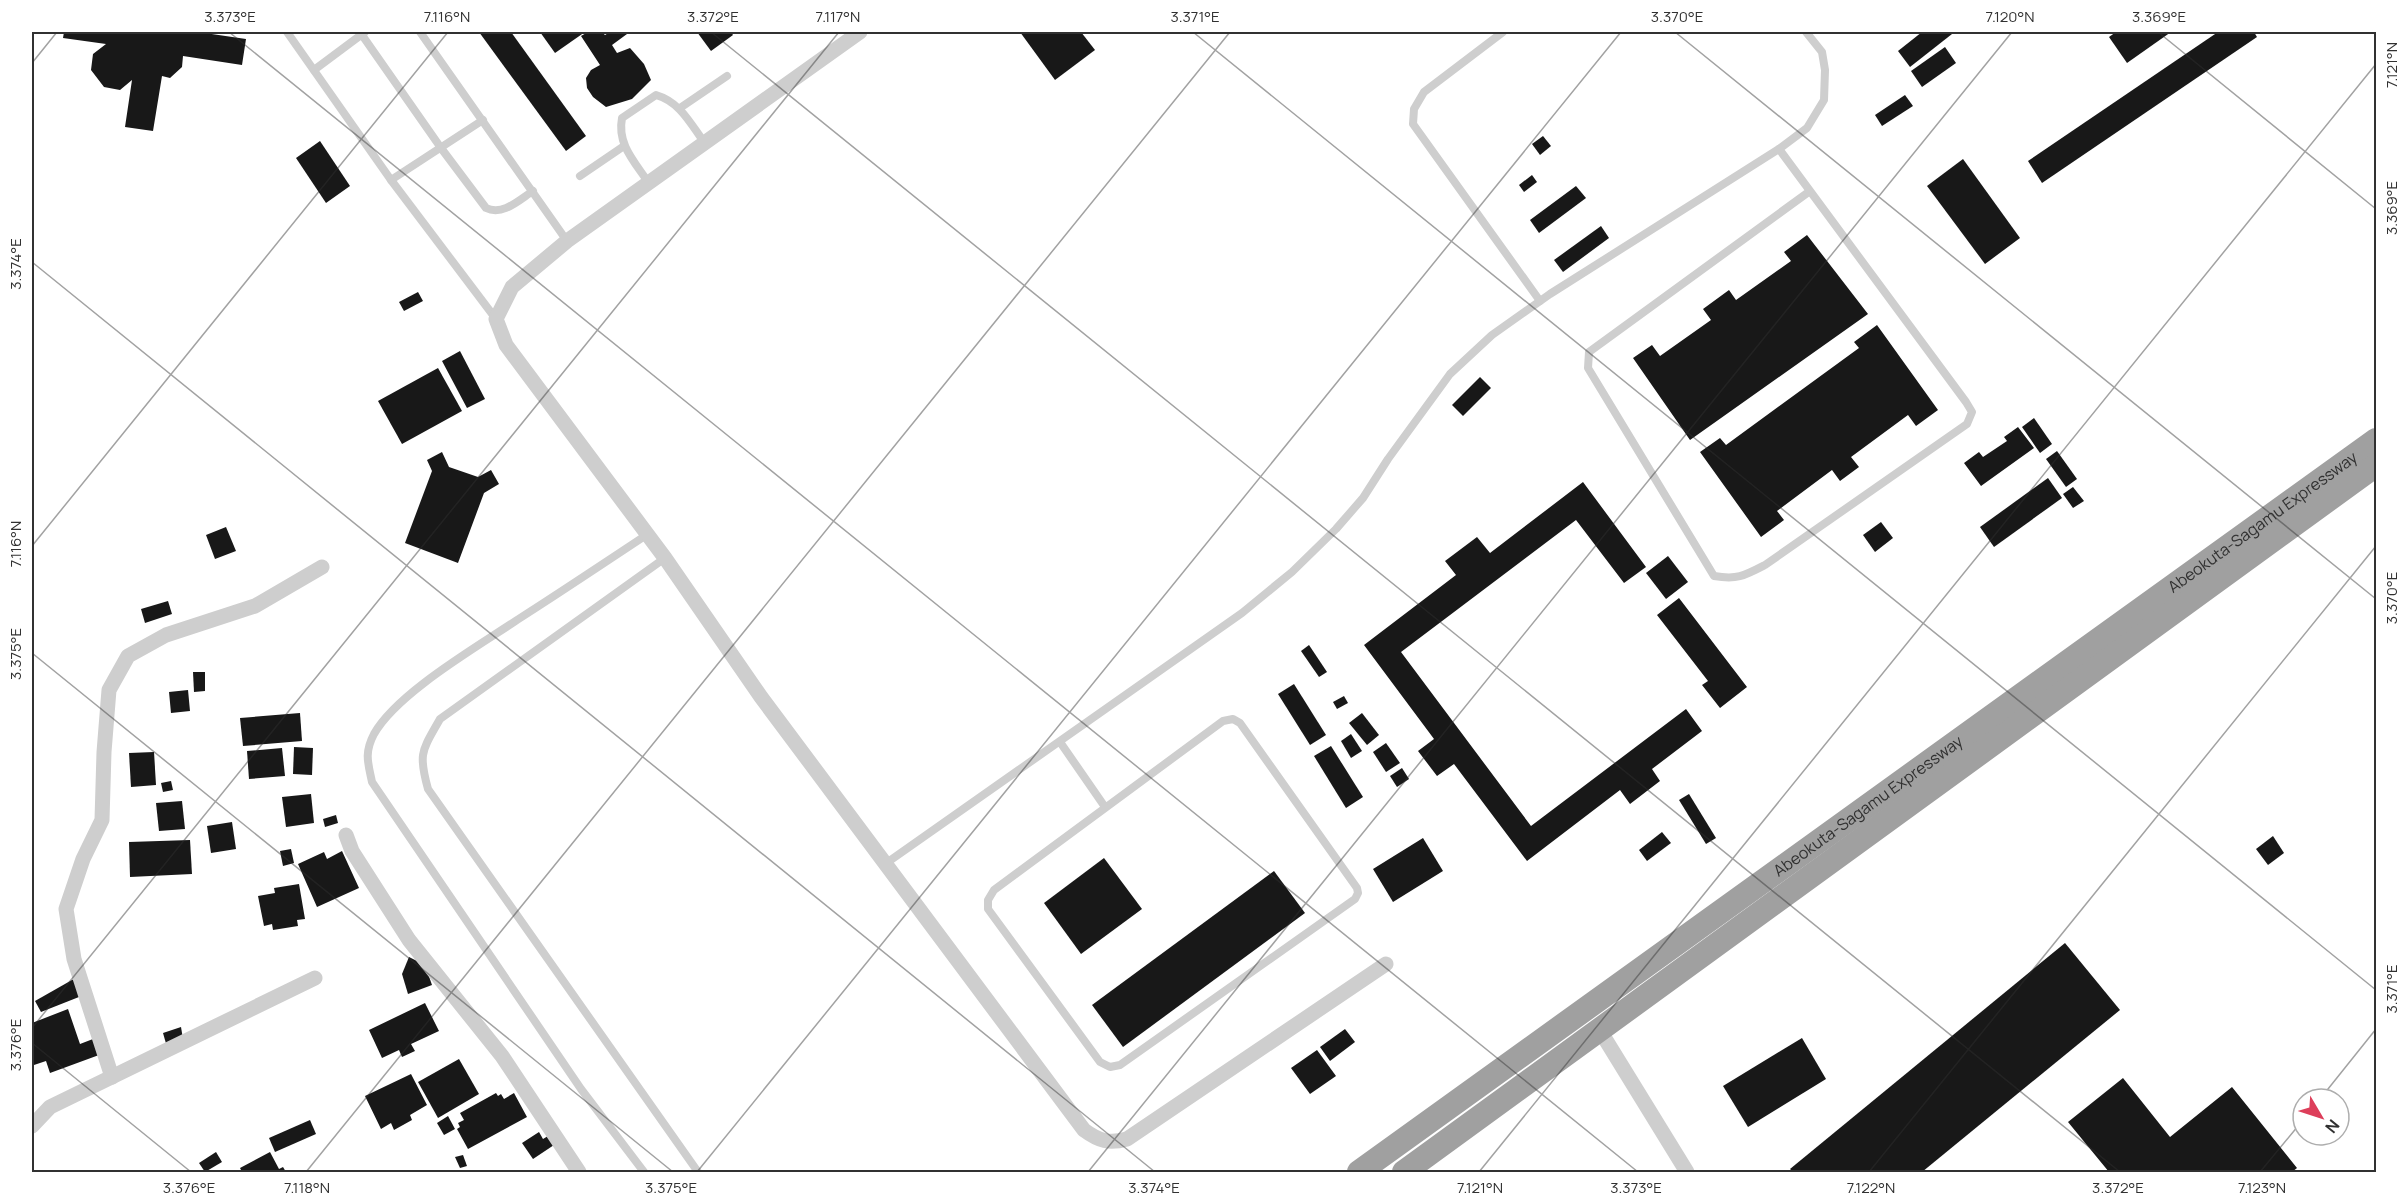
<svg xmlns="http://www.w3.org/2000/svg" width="2408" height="1204" font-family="Manrope,sans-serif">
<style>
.building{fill:#181818}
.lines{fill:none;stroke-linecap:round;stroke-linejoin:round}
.service{stroke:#cecece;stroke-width:8}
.minor{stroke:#cecece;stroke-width:15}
.trunk{stroke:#a0a0a0;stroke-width:24}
.ticks{fill:none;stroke:#313131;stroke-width:1.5;stroke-opacity:0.45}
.labels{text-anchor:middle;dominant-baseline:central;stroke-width:6;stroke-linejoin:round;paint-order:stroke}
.street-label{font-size:16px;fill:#313131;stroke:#fff}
.neatline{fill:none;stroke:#313131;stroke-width:2}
.ticks-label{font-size:15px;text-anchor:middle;fill:#313131}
</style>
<rect width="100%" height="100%" fill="#fff"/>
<g class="building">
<polygon points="64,32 198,32 246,39 242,65 183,56 182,67 170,78 162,76 153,131 125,127 132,80 120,90 104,87 91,70 93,54 106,44 63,38"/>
<polygon points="479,32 511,32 586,136 566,151"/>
<polygon points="540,32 585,32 555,53"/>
<polygon points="588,32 602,32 605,35 610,32 625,32 627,34 612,45 617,53 630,48 644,64 651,80 632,99 606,107 593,97 587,88 586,78 591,70 600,65 581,36"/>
<polygon points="697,32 731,32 733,35 711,51"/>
<polygon points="1020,32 1081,32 1095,50 1055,80"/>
<polygon points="1922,32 1951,32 1952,34 1910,67 1898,51"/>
<polygon points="2116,32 2171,32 2127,63 2109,37"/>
<polygon points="2218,32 2254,32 2257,37 2042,183 2028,161"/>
<polygon points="1945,47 1956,63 1922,87 1911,71"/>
<polygon points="1905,95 1913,106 1882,126 1875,115"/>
<polygon points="1543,136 1551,146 1540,155 1532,144"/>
<polygon points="320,141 350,186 326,203 296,158"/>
<polygon points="1963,159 2020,238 1985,264 1927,186"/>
<polygon points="1532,175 1537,182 1524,192 1519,185"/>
<polygon points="1576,186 1586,198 1539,233 1530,220"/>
<polygon points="1601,226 1609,238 1563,272 1554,260"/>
<polygon points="1807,235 1868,314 1690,440 1633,358 1652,345 1660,356 1711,320 1703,309 1729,290 1736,300 1791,261 1784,252"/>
<polygon points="418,292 423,301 404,311 399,302"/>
<polygon points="1877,325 1938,410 1916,426 1908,415 1851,457 1859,467 1840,481 1832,470 1777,511 1784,520 1761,537 1700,452 1720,438 1726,445 1859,348 1854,342"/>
<polygon points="460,351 485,399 467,408 442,361"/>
<polygon points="438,368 462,411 402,444 378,401"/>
<polygon points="1480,377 1491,388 1463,416 1452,405"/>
<polygon points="2034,418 2052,444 2040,453 2022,427"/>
<polygon points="2018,427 2034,448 1981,486 1964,463 1979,452 1983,457 2007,441 2004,437"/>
<polygon points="2057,451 2077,479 2066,487 2046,459"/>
<polygon points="442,452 449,467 478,477 491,470 499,484 484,493 458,563 405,543 432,471 427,460"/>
<polygon points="2048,478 2062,498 1994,547 1980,527"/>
<polygon points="1583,482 1646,567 1624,583 1576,520 1401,652 1531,826 1686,709 1702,731 1652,769 1660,781 1630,804 1620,790 1527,861 1454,764 1437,776 1418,751 1434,739 1364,645 1456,575 1445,561 1477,537 1490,553"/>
<polygon points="2073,487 2084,501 2073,508 2063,494"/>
<polygon points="1881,522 1893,538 1875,552 1863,535"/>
<polygon points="226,527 236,551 215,559 206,535"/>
<polygon points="1668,556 1688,582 1666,599 1646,573"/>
<polygon points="1679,598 1747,687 1720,708 1702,685 1708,681 1657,615"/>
<polygon points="168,601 172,614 145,623 141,609"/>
<polygon points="1309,645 1327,672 1319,677 1301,651"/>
<polygon points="193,672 205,672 205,691 194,692"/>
<polygon points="1294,684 1326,735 1310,745 1278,694"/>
<polygon points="188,690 190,711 171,713 169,692"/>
<polygon points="1344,696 1348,703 1337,709 1333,702"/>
<polygon points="300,713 302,741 243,746 240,718"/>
<polygon points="1362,713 1379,735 1367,745 1349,723"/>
<polygon points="1351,734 1362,751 1351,758 1341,741"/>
<polygon points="1386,743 1400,763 1386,772 1373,752"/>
<polygon points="1331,746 1363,797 1346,808 1314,756"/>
<polygon points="294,747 313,748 312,775 293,774"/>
<polygon points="282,748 285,776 249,779 247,751"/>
<polygon points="154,752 156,785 131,787 129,753"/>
<polygon points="1402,768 1409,779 1397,787 1390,776"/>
<polygon points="171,781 173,790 163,792 161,783"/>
<polygon points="311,794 314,823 286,827 282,797"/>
<polygon points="1689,794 1716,838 1706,844 1679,800"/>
<polygon points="182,801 185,829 159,831 156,803"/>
<polygon points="336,815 338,823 325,827 323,819"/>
<polygon points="232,822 236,849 211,853 207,826"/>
<polygon points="1662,832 1671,843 1647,861 1639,850"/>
<polygon points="2273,836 2284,853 2268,865 2256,849"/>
<polygon points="1423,838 1443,871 1393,902 1373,869"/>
<polygon points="190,840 192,874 130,877 129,842"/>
<polygon points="291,849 294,863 283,866 280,851"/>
<polygon points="342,851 359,888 317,907 298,864 324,852 327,859"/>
<polygon points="1104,858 1142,909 1081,954 1044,903"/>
<polygon points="1274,871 1305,913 1123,1047 1092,1005"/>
<polygon points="299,884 305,919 297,920 298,926 273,930 272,924 264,926 258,896 275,893 274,888"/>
<polygon points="2065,943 2120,1010 1922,1172 1793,1172 1790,1169"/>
<polygon points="409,957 425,965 432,985 408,994 402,974"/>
<polygon points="79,976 84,995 41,1012 35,1001"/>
<polygon points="425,1003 439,1031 411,1044 415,1051 402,1057 399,1050 382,1058 369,1030"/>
<polygon points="68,1009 80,1044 93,1039 99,1055 50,1073 46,1061 34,1065 32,1057 32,1023"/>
<polygon points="181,1027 183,1039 167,1047 163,1033"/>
<polygon points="1345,1029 1355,1042 1330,1061 1320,1047"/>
<polygon points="1802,1038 1826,1079 1748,1127 1723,1086"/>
<polygon points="1317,1050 1336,1076 1310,1094 1291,1068"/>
<polygon points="459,1059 479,1094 438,1118 418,1082"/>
<polygon points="411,1074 427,1105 410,1115 412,1120 394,1130 391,1123 381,1129 365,1096"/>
<polygon points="2123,1078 2170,1137 2232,1087 2297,1168 2292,1172 2109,1172 2068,1122"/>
<polygon points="496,1093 498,1096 501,1094 504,1099 514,1093 527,1117 468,1149 457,1129 460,1127 458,1123 464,1120 460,1113"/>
<polygon points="448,1116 455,1129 444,1135 437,1123"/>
<polygon points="310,1120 316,1134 275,1152 269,1138"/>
<polygon points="539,1132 543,1139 548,1136 554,1145 533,1159 522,1143"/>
<polygon points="216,1152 222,1162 205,1172 199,1163"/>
<polygon points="270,1152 279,1169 283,1167 286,1172 242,1172 240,1168"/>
<polygon points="463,1155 467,1166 460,1168 455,1157"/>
</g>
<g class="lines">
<g class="service">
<polyline points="287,32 391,180 496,319"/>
<polyline points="420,32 567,241"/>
<polyline points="1503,32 1424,92 1414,109 1413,124 1540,301"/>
<path d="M362 35 441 148 486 208C503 216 519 200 533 191"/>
<polyline points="314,70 365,32"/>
<polyline points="680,108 727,76"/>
<path d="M1779 149 1966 402 1972 412 1967 424 1765 565C1744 576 1737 580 1714 576L1588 368 1589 352 1810 191"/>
<polyline points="580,176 624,146"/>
<polyline points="391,180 483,120"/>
<path d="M648 182C634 161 617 144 622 118L656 95C680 102 690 123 704 142"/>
<path d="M665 558 440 719C422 751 418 753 428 789L698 1172"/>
<polygon points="1233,719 1240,723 1357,888 1358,893 1355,899 1120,1065 1110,1067 1100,1062 988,909 988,900 994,890 1223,721"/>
<polyline points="1060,742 1105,807"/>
<polyline points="885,864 1242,613 1292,572 1336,529 1363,498 1388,459 1450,374 1492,335 1550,294 1779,149 1807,128 1824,100 1825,70 1822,52 1806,32"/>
<path d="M644 1172 581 1089 372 782C368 763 364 753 374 734 397 693 477 647 517 620 561 592 604 563 648 534"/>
</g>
<g class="minor">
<path d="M860 32 567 241 512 287 496 319 506 345 665 558 761 697 1084 1130C1099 1141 1109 1144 1127 1139L1386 964"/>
<polyline points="346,835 352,851 409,940 502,1056 579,1172"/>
<polyline points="1599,1029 1687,1172"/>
<polyline points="112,1077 74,959 66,909 83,859 102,820 104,752 109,690 128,656 166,635 255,606 322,567"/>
<polyline points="32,1126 50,1107 315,978"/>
</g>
<g class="trunk">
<path id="s1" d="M1359 1172 2376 440"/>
<polyline points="1404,1172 2376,465"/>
</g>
</g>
<path class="ticks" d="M229 32 1638 1172M711 32 2120 1172M1193 32 2376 990M1675 32 2376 599M2158 32 2376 209M32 63 57 32M32 262 1155 1172M32 546 448 32M32 653 673 1172M32 1028 839 32M32 1043 191 1172M2320 1099 2376 1029M306 1172 1230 32M697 1172 1621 32M1088 1172 2012 32M1479 1172 2376 64M1869 1172 2376 546M2260 1172 2303 1120"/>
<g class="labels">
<g class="street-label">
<text stroke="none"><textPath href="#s1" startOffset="1113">Abeokuta-Sagamu Expressway</textPath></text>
<text stroke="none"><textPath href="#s1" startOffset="627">Abeokuta-Sagamu Expressway</textPath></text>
</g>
</g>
<rect width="2408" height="1204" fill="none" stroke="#ffffff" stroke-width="66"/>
<g transform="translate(2321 1117) rotate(129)"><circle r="28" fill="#ffffff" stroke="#adadad" stroke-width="1.5"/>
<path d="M0-4.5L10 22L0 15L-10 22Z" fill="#dd3e5a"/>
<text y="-9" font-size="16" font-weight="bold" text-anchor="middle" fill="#313131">N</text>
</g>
<rect x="33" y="33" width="2342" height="1138" class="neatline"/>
<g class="ticks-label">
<text x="230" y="22">3.373°E</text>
<text x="447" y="22">7.116°N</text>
<text x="713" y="22">3.372°E</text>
<text x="838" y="22">7.117°N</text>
<text x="1195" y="22">3.371°E</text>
<text x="1677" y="22">3.370°E</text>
<text x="2010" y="22">7.120°N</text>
<text x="2159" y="22">3.369°E</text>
<text transform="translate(2392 65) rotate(-90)" y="5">7.121°N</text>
<text transform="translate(2392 208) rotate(-90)" y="5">3.369°E</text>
<text transform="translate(16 264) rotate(-90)" y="5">3.374°E</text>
<text transform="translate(16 544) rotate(-90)" y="5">7.116°N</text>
<text transform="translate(2392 598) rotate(-90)" y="5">3.370°E</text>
<text transform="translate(16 654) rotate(-90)" y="5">3.375°E</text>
<text transform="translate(2392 989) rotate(-90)" y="5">3.371°E</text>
<text transform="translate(16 1045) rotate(-90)" y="5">3.376°E</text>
<text x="189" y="1193">3.376°E</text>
<text x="307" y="1193">7.118°N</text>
<text x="671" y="1193">3.375°E</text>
<text x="1154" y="1193">3.374°E</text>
<text x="1480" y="1193">7.121°N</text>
<text x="1636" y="1193">3.373°E</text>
<text x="1871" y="1193">7.122°N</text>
<text x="2118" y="1193">3.372°E</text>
<text x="2262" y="1193">7.123°N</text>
</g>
</svg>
